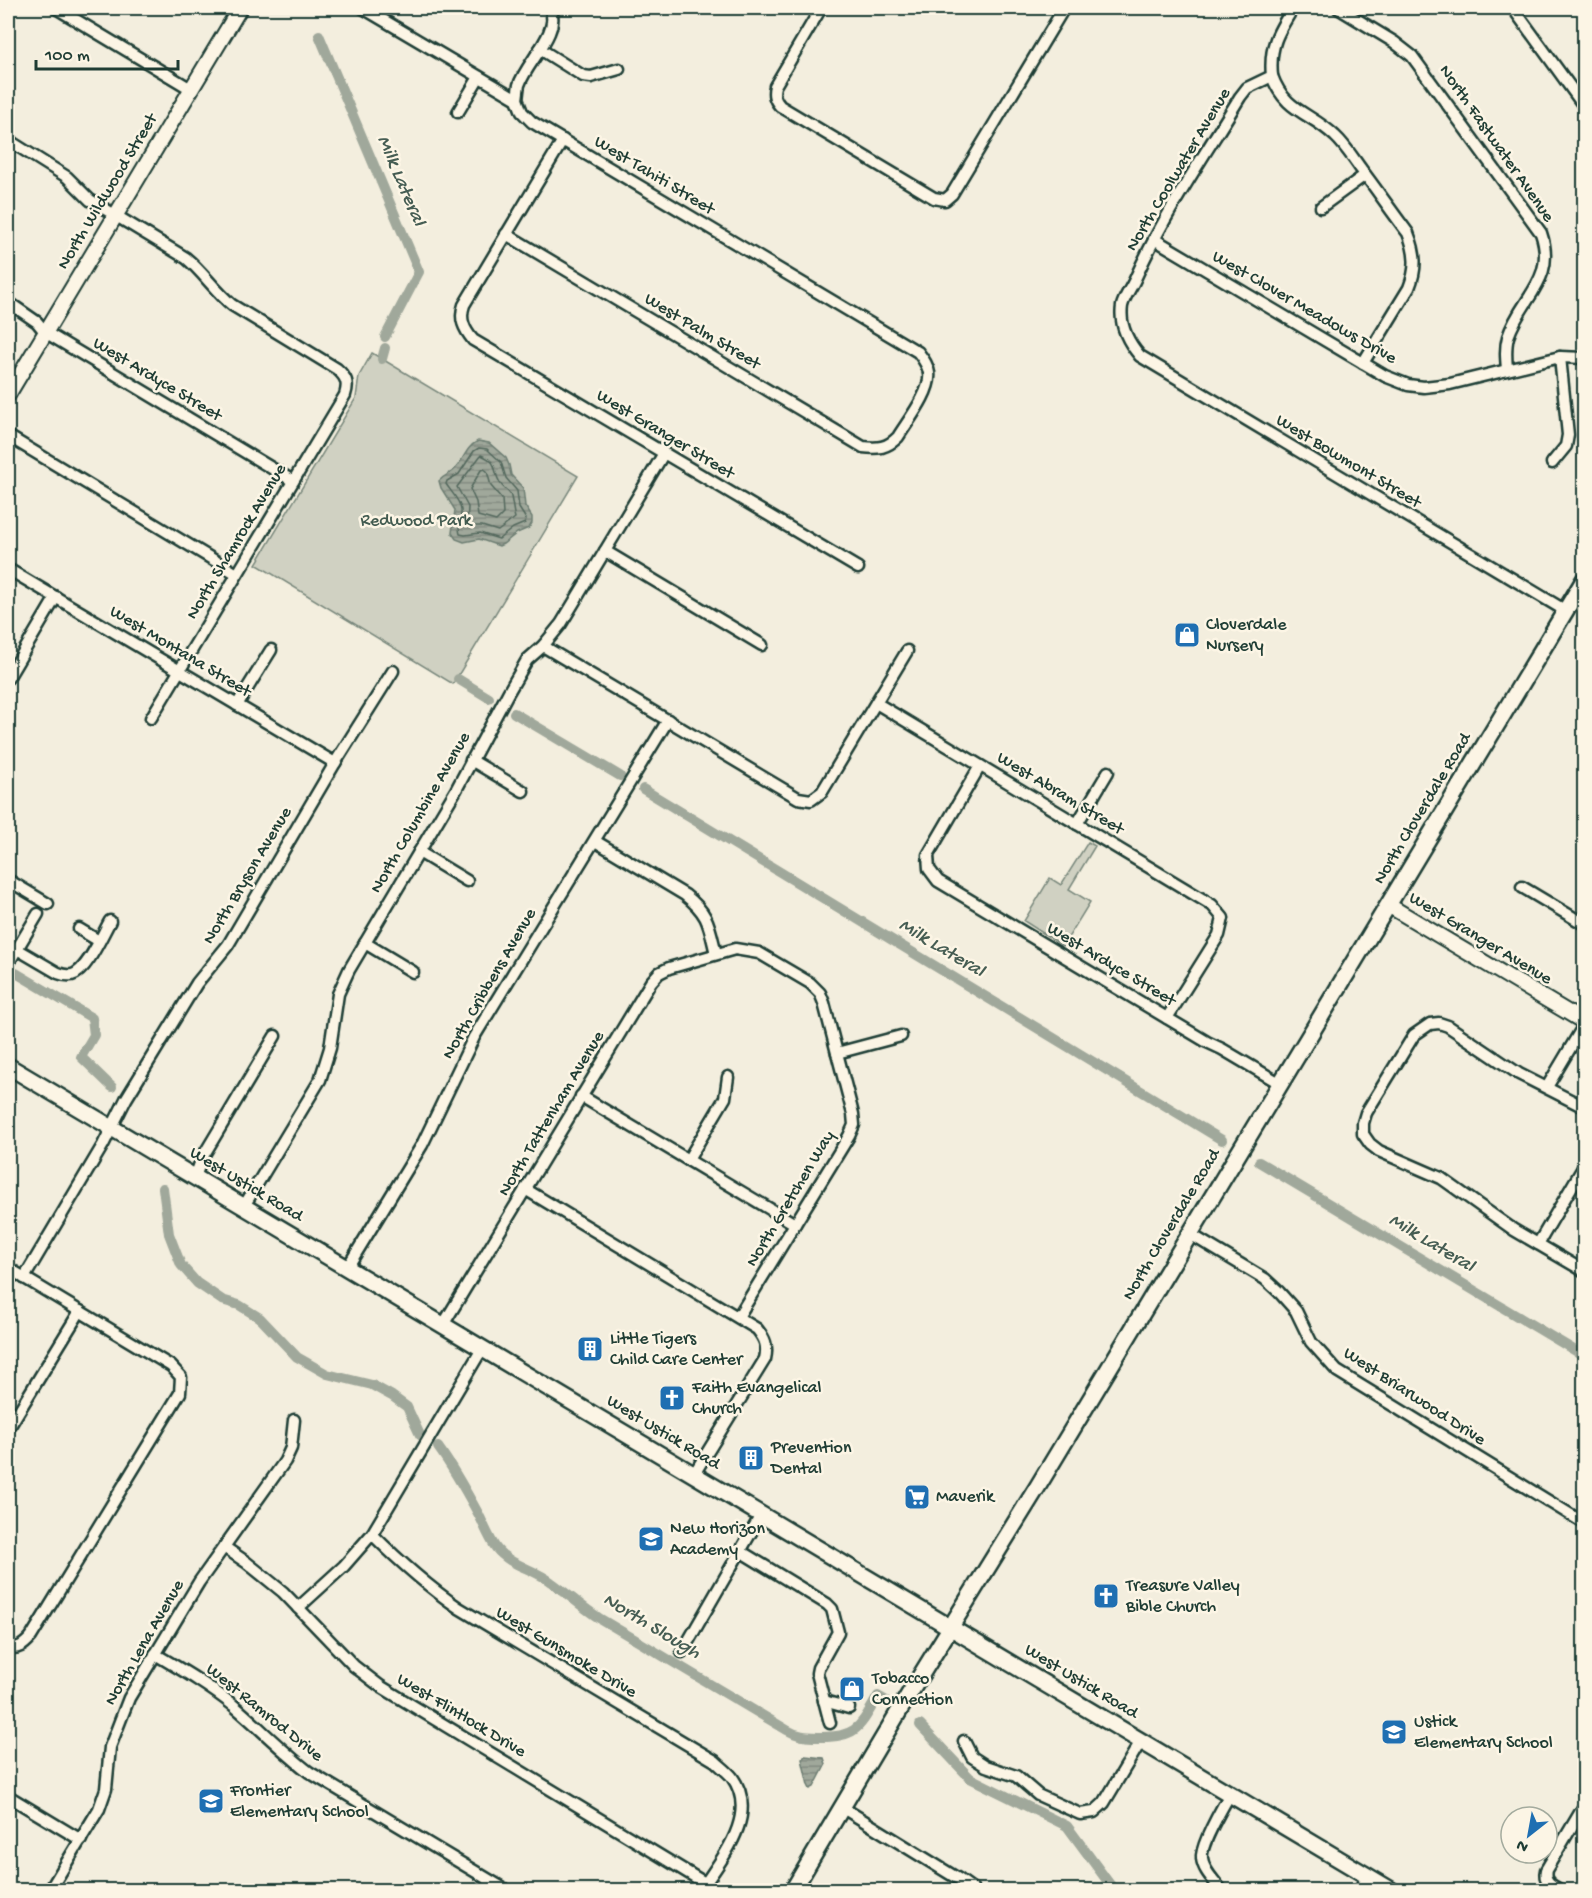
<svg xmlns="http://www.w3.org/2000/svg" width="1592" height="1898" font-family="'Gochi Hand',sans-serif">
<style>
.park{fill:#d0d1c2;stroke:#78877b;stroke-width:1.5}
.water{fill:url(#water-rules);stroke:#6c7d72;stroke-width:1.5}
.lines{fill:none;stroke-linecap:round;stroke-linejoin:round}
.shore{stroke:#53685d;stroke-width:1.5}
.canal{stroke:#a0a89b;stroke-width:10}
.minor-casing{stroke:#1f3d34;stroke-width:15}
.tertiary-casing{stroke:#1f3d34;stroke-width:18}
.secondary-casing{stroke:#1f3d34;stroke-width:20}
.minor{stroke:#fcf5e5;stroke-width:10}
.tertiary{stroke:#fcf5e5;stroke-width:14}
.secondary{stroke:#fcf5e5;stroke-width:15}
.labels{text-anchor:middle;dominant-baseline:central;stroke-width:5;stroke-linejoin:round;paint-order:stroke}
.street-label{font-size:18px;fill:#1f3d34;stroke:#fcf5e5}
.park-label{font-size:18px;fill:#425b50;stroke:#fcf5e5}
.poi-label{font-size:18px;fill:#1f3d34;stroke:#fcf5e5;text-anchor:start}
.water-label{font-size:20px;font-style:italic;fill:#465d53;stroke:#fcf5e5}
</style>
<defs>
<pattern id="water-rules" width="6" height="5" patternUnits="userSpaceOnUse" patternTransform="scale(1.5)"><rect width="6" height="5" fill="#a0a89b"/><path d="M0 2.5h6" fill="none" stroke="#828a7f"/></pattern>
</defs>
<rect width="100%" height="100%" fill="#f3eede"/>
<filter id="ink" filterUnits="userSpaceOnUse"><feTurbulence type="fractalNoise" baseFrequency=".0167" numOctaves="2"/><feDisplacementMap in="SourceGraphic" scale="12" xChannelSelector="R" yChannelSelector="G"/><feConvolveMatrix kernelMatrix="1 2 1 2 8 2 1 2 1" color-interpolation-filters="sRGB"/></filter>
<g filter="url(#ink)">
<g class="park">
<polygon points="372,353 578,476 453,684 256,564 356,398 359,376"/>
<polygon points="1088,842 1095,846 1069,889 1090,902 1063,946 1024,921 1050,878 1061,885"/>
</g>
<g class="water">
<path d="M478 441 489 443 506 458 509 465 511 475 523 488 525 506 532 517V523L529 528 517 533 503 544 499 546 479 539 464 542 456 539 452 533 455 510 441 488 439 481C444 475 451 474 455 469 465 458 465 448 478 441Z"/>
<polygon points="805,1756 824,1758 826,1764 814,1787 810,1789 808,1785 802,1759"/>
</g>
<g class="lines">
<g class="shore">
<path d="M479 448 487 449 501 462 506 478 517 491 519 508 526 519 525 523 513 528 499 539 480 533 465 535 460 534C457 525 462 518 461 510 460 500 451 492 446 484L447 481 459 474 474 451Z"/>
<path d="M481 455C500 463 492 470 500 483 502 487 507 490 510 494 512 497 513 512 515 518L498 531 482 526H467L468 507 457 487Z"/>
<polygon points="484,469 487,471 491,486 502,499 503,514 496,521 478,516 476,502 470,489 481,470"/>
</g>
<g class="canal">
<polyline points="319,35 419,272 385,337"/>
<polyline points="382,359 385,348"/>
<polyline points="458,679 489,698"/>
<polyline points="514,713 620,776"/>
<polyline points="643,789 1222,1140"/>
<polyline points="16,973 92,1018 94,1035 81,1057 112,1087"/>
<polyline points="1259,1162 1584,1356"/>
<polyline points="163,1188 169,1234 181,1265 197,1283 222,1300 239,1305 260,1318 297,1357 327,1374 372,1385 392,1396 407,1407 420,1435"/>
<path d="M438 1447C454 1469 466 1491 479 1515 484 1525 489 1538 496 1548 510 1566 533 1568 551 1582 568 1594 582 1607 599 1618L787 1730C797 1736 806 1737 818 1737 857 1738 860 1727 878 1696L885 1700"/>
<polyline points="920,1725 970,1778 1067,1826 1114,1890"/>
</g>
<g class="minor-casing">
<g id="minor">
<polyline points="56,8 191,89"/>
<path d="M363 8 517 99 522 112 532 122 918 352C923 359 928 365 929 373 932 391 907 422 898 437 887 448 878 449 863 447L506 234"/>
<path d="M821 8 775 86C773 94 774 99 780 106L934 198 945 200 952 194 1064 8"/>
<path d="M1293 8C1278 32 1269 46 1272 76L1247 88 1240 97C1204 156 1164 214 1136 277 1132 287 1124 297 1122 306 1119 326 1128 342 1140 356L1566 611"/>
<path d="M1338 8 1394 42 1412 56 1541 233C1557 280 1521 297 1508 337 1505 348 1506 358 1507 369"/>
<polyline points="1513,8 1584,106"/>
<polyline points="540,49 583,76 591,77 619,69"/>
<path d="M1272 76C1285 112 1310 112 1335 136 1345 145 1353 158 1361 169 1377 190 1392 212 1408 233 1416 253 1417 268 1409 288L1363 363"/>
<path d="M517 99C518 94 518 89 519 85 526 63 562 31 550 8"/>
<polyline points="458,112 479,77"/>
<path d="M8 140 67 177 90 200 186 258C203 272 215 291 232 305L337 369C346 377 349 383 345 395L151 718"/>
<path d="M563 140 464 305C459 319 464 329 473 340L858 568"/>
<polyline points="1321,207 1365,175"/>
<polyline points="1154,239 1385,376 1408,385 1424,387 1450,384 1560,357 1584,358"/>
<polyline points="8,302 37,322 45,332 293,481"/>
<polyline points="8,436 237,574"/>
<polyline points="1552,463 1566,446 1568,435 1560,357"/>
<polyline points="605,551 762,645"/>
<polyline points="8,569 335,763"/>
<polyline points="1573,598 1584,605"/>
<polyline points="543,646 798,798 811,800 822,792 907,651"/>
<polyline points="8,678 56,597"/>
<polyline points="876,703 1212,905 1223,918 1219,935 1167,1018"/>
<polyline points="237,705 271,650"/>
<polyline points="471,760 523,791"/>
<polyline points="980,766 928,855 929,869 938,881 1207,1042 1222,1049 1281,1084"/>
<polyline points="1077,824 1108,772"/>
<path d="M595 841 685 895C709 914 709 925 716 954"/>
<polyline points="419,852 467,881"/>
<polyline points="8,880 48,904"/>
<polyline points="1522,887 1584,924"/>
<polyline points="79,929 99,941"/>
<polyline points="365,943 413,972"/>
<path d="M17 949 58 973C63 975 67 976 72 975 87 971 102 935 110 921"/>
<polyline points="8,964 38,914"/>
<polyline points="1547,1087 1584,1025"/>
<polyline points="581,1096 795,1224"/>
<polyline points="1584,1107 1519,1074 1448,1026 1439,1023 1430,1024 1414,1035 1366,1113 1363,1123 1363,1134 1370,1144 1379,1151 1441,1178 1514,1230 1584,1271"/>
<polyline points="688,1160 725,1098 728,1077"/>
<polyline points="195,1177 202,1158 275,1036"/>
<path d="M525 1189 757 1329C765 1339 768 1346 765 1359L694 1474"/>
<polyline points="244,1206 320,1080 330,1048 338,994 349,970 456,790 508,693 527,660 543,646 561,624 664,453"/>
<polyline points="1190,1234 1265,1279 1279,1292 1296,1311 1311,1342 1337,1371 1584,1523"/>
<polyline points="1538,1244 1584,1166"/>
<path d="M8 1268 171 1366 181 1377 180 1393 31 1637C24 1645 18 1650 8 1647"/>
<polyline points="347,1268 422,1145 474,1037 668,720"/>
<polyline points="24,1278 103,1145 126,1099 197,983 228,945 335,763 393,671"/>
<polyline points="738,1317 849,1136 854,1125 853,1114 837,1053 901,1036"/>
<polyline points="443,1325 651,982 659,973 669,968 735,949 759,953 810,983 820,993 824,1003 837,1053"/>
<polyline points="8,1429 80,1311"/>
<path d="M372 1534C399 1561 427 1586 459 1608L715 1761C720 1766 727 1771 732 1777 760 1815 721 1859 701 1890"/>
<polyline points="224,1547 246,1562 283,1592 354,1666 380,1686 705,1883"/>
<polyline points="740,1551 827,1604 832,1609 838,1632 818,1668 817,1673 830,1723"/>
<polyline points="298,1608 344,1566 372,1534 482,1349"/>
<polyline points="682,1652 761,1515"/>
<path d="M155 1654C182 1670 208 1685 233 1705 259 1727 282 1751 309 1772L506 1890"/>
<polyline points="824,1701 849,1708"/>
<polyline points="964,1741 972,1757 986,1766 1016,1776 1038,1795 1080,1814 1094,1812 1104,1803 1141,1741"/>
<polyline points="8,1796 81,1840"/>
<polyline points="843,1808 960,1880 974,1890"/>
<polyline points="50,1890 99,1809 106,1789 110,1747 129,1698 199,1582 285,1461 291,1448 294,1420"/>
<path d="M1221 1890C1215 1881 1203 1871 1202 1858 1200 1846 1223 1806 1230 1794"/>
<polyline points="1359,1890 1368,1876"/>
<path d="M1560 1890C1551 1885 1543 1881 1546 1870L1584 1806"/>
</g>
</g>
<g class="tertiary-casing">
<g id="tertiary">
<polyline points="8,395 240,8"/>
<polyline points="1388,905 1584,1022"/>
</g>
</g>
<g class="secondary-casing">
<g id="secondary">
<polyline points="8,1066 1391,1890"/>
<polyline points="793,1890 908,1696 1038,1486 1584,580"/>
</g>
</g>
<use href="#minor" class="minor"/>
<use href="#tertiary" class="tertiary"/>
<use href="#secondary" class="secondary"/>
</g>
</g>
<defs>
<g id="shop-square" transform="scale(1.35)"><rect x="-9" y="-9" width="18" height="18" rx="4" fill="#1f6fb2" stroke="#fcf5e5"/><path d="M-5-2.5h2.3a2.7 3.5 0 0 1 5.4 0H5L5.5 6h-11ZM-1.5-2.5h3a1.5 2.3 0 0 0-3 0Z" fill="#fff"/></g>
<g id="building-square" transform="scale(1.35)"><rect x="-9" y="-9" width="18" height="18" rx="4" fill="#1f6fb2" stroke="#fcf5e5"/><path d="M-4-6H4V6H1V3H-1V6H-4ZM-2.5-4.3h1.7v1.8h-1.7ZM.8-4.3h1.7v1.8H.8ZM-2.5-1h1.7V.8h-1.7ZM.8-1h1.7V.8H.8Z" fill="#fff"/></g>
<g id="church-square" transform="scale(1.35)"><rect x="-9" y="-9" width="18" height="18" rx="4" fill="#1f6fb2" stroke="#fcf5e5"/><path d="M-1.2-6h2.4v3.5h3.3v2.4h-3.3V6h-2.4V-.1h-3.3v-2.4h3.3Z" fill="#fff"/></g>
<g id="supermarket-square" transform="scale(1.35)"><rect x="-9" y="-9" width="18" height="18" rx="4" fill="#1f6fb2" stroke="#fcf5e5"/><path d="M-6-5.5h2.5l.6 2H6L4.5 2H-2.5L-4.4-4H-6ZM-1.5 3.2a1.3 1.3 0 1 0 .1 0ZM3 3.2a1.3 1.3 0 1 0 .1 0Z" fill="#fff"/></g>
<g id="school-square" transform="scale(1.35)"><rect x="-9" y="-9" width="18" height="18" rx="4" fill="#1f6fb2" stroke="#fcf5e5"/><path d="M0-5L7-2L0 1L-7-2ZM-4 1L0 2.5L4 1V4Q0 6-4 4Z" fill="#fff"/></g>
</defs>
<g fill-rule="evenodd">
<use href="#shop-square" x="1187" y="635"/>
<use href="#building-square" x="590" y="1349"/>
<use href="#church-square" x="672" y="1398"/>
<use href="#building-square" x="751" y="1458"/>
<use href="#supermarket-square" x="917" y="1497"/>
<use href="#school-square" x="651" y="1539"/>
<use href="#church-square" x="1106" y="1596"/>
<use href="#shop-square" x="852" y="1689"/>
<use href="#school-square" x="1394" y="1732"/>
<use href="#school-square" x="211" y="1801"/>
</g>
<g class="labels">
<g class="street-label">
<text transform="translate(1496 144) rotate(55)">North Fastwater Avenue</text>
<text transform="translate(1179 170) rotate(-59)">North Coolwater Avenue</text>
<text transform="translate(654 176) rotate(31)">West Tahiti Street</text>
<text transform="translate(108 192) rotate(-59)">North Wildwood Street</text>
<text transform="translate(1304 308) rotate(30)">West Clover Meadows Drive</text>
<text transform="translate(702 332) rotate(31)">West Palm Street</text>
<text transform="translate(157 380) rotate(31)">West Ardyce Street</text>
<text transform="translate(665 435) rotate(31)">West Granger Street</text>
<text transform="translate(1348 462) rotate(31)">West Bowmont Street</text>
<text transform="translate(237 542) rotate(-59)">North Shamrock Avenue</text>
<text transform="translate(180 652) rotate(31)">West Montana Street</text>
<text transform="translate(1060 794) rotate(31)">West Abram Street</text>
<text transform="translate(1423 809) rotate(-59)">North Cloverdale Road</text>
<text transform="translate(421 813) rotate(-60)">North Columbine Avenue</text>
<text transform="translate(248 876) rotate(-59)">North Bryson Avenue</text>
<text transform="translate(1480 939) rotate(31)">West Granger Avenue</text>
<text transform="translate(1111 965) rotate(31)">West Ardyce Street</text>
<text transform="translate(490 984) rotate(-60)">North Cribbens Avenue</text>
<text transform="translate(552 1114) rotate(-59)">North Tattenham Avenue</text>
<text transform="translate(246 1185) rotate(31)">West Ustick Road</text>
<text transform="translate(791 1199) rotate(-59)">North Gretchen Way</text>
<text transform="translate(1172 1225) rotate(-59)">North Cloverdale Road</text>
<text transform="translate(1414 1397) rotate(33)">West Briarwood Drive</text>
<text transform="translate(663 1433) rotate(31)">West Ustick Road</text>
<text transform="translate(145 1643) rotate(-60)">North Lena Avenue</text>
<text transform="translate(566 1653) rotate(31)">West Gunsmoke Drive</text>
<text transform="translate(1081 1682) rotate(31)">West Ustick Road</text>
<text transform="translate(264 1713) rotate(39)">West Ramrod Drive</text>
<text transform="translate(461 1716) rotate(31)">West Flintlock Drive</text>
</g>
<g class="park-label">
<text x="416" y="521">Redwood Park</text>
</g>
<g class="poi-label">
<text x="1206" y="625">Cloverdale<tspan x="1206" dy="21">Nursery</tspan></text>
<text x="610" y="1339">Little Tigers<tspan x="610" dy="21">Child Care Center</tspan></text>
<text x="692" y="1388">Faith Evangelical<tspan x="692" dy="21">Church</tspan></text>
<text x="771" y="1448">Prevention<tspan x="771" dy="21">Dental</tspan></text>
<text x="936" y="1497">Maverik</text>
<text x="670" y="1529">New Horizon<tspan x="670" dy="21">Academy</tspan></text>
<text x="1126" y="1586">Treasure Valley<tspan x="1126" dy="21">Bible Church</tspan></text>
<text x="872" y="1679">Tobacco<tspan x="872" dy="21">Connection</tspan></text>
<text x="1414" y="1722">Ustick<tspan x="1414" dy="21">Elementary School</tspan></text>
<text x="230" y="1791">Frontier<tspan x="230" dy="21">Elementary School</tspan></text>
</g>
<g class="water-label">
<text transform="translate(400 181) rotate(67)">Milk Lateral</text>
<text transform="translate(941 949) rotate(31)">Milk Lateral</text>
<text transform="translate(1431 1244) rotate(31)">Milk Lateral</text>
<text transform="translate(651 1627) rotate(31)">North Slough</text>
</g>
</g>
<rect width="1592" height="1898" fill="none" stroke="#fcf5e5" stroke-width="30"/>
<rect x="15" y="15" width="1562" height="1868" fill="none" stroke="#1f3d34" stroke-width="2" filter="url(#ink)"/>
<g transform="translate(1529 1835) rotate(211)"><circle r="28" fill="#fcf5e5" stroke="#a4ab9e" stroke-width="1.5"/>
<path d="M0-4.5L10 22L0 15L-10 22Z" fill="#1f6fb2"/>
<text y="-9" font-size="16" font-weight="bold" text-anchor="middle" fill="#1f3d34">N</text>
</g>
<path d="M36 60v9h142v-9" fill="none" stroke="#1f3d34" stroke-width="3"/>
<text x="45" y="60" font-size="18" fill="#1f3d34" stroke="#fcf5e5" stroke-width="4.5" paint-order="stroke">100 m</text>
</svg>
